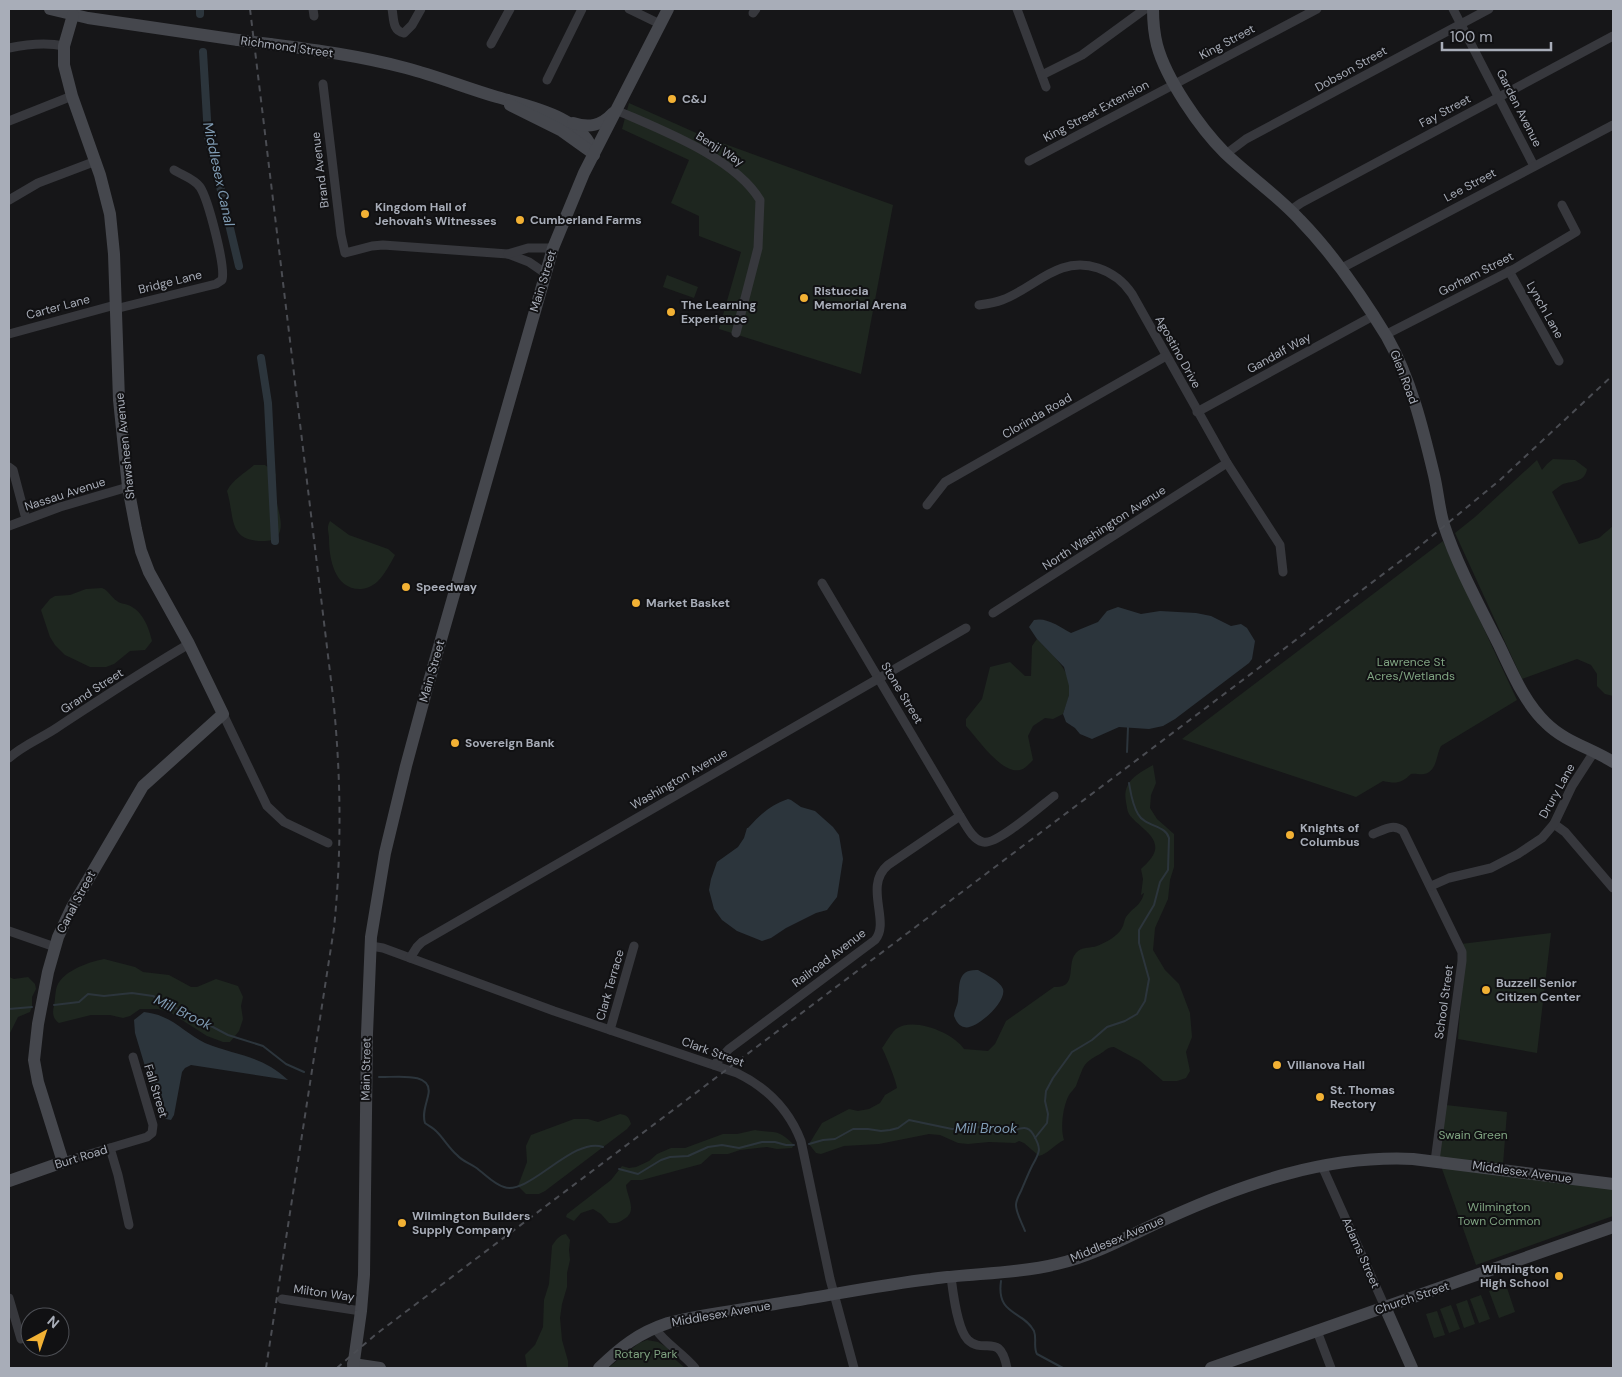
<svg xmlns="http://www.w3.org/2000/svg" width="1622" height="1377" font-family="'DM Sans',sans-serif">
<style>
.green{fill:#1e261f}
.water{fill:#2c353c}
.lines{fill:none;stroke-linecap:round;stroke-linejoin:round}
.stream{stroke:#2c353c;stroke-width:2}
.canal{stroke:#2c353c;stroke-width:8}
.street{stroke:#37383d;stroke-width:9}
.secondary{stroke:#45474d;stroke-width:12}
.rail{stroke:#4a4c52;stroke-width:2;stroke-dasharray:6 5;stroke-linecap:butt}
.secondary-bridge{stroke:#45474d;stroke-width:12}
.poi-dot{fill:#f2b134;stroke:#111113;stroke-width:2}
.labels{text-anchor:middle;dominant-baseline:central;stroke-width:4;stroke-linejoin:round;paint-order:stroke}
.street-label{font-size:12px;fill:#a8adb8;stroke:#111113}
.poi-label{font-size:12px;font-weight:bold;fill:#a8adb8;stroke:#111113;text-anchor:start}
.park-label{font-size:12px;fill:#7fa381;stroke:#111113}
.water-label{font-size:14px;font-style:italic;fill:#7f9bb3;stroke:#111113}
</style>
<rect width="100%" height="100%" fill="#161618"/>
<g class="green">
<polygon points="629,103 703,136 893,205 861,374 719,329 741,252 699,236 699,216 671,203 689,160 622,129"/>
<polygon points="667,275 698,287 694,298 663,287"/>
<path d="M1553 459 1575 460 1587 469C1585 482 1573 481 1563 484 1559 486 1556 489 1552 492L1579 544 1599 538 1613 526V696L1605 694 1597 686V674L1591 665 1577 659 1522 679 1455 533 1475 517 1537 460 1542 470 1547 464Z"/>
<path d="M254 465H265L276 474C275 481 274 490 276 497 277 508 283 521 280 531 278 538 272 541 265 541 227 542 235 517 227 491 232 480 245 473 254 465Z"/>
<path d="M330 521 349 535 388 549 395 555C390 564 385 574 378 581 374 585 367 589 361 589 335 590 329 559 329 539 329 531 326 528 330 521Z"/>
<path d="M1443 541 1517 700 1441 746C1436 755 1437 772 1424 774 1419 775 1416 773 1411 774 1402 783 1396 784 1383 781L1356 797 1182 739Z"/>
<path d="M102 588C108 590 111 597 117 601 120 604 124 603 128 605 142 610 149 627 152 641L145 650 130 651 114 664 106 667H90L65 655 55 645 50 637 41 610 50 599 55 596 70 595 86 589Z"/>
<path d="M1037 639C1052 655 1073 670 1069 695 1068 701 1065 707 1063 714L1053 719 1045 718 1033 726 1028 736 1033 760C1029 764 1025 769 1020 770 1001 774 978 739 966 726V719L982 699 990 667 1010 662 1025 676H1031L1032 646Z"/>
<path d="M1153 765 1156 783 1151 795 1150 808 1157 819 1174 834V867L1170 880 1168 899 1155 928 1153 950 1165 970 1179 984 1190 1013 1192 1037 1186 1052 1190 1071 1186 1078 1177 1081H1163L1140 1061 1114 1047C1107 1047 1105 1051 1100 1054 1081 1064 1084 1067 1076 1086 1074 1089 1071 1092 1069 1095 1063 1106 1060 1128 1064 1140 1054 1145 1049 1153 1039 1156L1024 1143 1019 1141 1015 1143 989 1142 968 1144 958 1143 940 1135 929 1134 879 1144 844 1146 821 1154 816 1153 809 1144 822 1123 849 1109 858 1111 869 1109 880 1103 885 1095 897 1088C897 1083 885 1053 882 1048 886 1043 891 1033 896 1029 913 1016 954 1033 964 1049L988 1051 995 1044 1006 1021 1054 987C1080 988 1064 962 1078 951 1083 947 1091 948 1097 946 1106 942 1117 937 1122 928 1124 925 1124 920 1126 917 1133 907 1141 906 1144 893L1141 895 1143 879 1141 869C1146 864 1154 857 1155 850 1158 835 1136 825 1129 814 1127 811 1127 806 1126 802 1122 782 1137 774 1153 765Z"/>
<polygon points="1551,933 1537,1053 1458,1039 1464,955 1461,944"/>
<path d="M104 959 135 967 143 972 169 975 191 987H197L216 979 238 986 243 997 241 1006 243 1019 239 1031 230 1042H223L207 1036 171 1013 158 1009H140L130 1016 123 1018 110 1015H91L59 1023C53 1019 52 1013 54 1006 55 1001 55 995 56 990 59 972 88 962 104 959Z"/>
<polygon points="9,977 14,979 28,977 35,984 36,989 32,997 32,1007 30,1012 18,1017 9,1035"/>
<polygon points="1446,1105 1507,1112 1503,1165 1439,1158"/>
<path d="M620 1114C627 1115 629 1117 631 1124L627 1129 545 1191 539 1194H526L518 1186 527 1162 526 1146 531 1135 574 1119H588L598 1122Z"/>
<path d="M755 1130C776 1134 777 1128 794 1145L792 1148 777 1149 767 1147 740 1150 728 1154H712L701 1164 642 1180H631L626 1185C627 1197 638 1211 624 1219 619 1223 615 1224 609 1223L601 1214 593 1209 581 1213 574 1221 566 1217 567 1214 611 1180 622 1166 629 1168 636 1167 649 1161 657 1154 671 1148H685L723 1134H737Z"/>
<polygon points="1441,1166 1613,1188 1613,1216 1476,1265"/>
<path d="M566 1234 570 1240 569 1250 570 1260 567 1273V1287L562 1304 560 1318 562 1340 568 1361V1368H527L525 1355 535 1345 543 1327 544 1300 549 1284 552 1246C555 1241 559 1235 566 1234Z"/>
<polygon points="1506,1285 1515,1312 1499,1318 1489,1291"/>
<polygon points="1481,1295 1490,1319 1479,1323 1470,1299"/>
<polygon points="1467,1300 1475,1324 1464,1328 1456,1304"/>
<polygon points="1451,1305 1460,1329 1449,1333 1440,1309"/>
<polygon points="1437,1311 1445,1335 1434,1338 1426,1314"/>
<polygon points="647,1340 658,1342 668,1348 670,1355 685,1368 608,1368 639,1343"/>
</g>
<g class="water">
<path d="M1118 607 1141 614 1160 611 1196 613 1211 616 1231 626 1241 624 1247 628 1255 641 1252 659 1249 663 1175 719 1163 726 1149 729 1119 727 1092 739 1080 734 1075 728 1066 722 1063 714 1069 695V686L1064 667 1037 639 1029 627 1034 620C1047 617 1060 627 1071 633L1098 622 1107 611Z"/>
<path d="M788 799 791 800 801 807 815 811 833 827 839 835 843 859 838 891 837 897 827 910 816 913 786 928 771 938 762 941 737 931 722 920 714 909 709 890 711 879 717 862 738 847 744 838 747 828H748C760 815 770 805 788 799Z"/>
<path d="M978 970C985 974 1000 981 1003 989 1007 1002 975 1031 964 1027 959 1026 956 1021 954 1016 954 1011 957 1007 958 1001 960 986 956 969 978 970Z"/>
<path d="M144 1012C150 1013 157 1014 163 1017 178 1023 190 1036 205 1043 237 1056 261 1055 288 1080L191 1065 185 1068 182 1072 174 1115 171 1120 166 1119 159 1113 135 1033 134 1020Z"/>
</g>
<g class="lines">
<g class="stream">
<polyline points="1127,752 1128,727"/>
<polyline points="54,1005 79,1002 88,994 104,996 132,993 153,996 188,1015 197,1022 209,1025 228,1035 263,1046 286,1064 304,1072"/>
<polyline points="9,1009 32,1007"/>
<path d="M379 1077C392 1078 435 1070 428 1096 426 1105 422 1114 425 1123 429 1126 434 1128 437 1132 444 1139 449 1148 457 1155 463 1162 472 1164 479 1170 487 1176 494 1184 504 1187 529 1196 573 1136 603 1147"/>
<path d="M1035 1138 1047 1123 1048 1114 1045 1101 1046 1091 1053 1078 1072 1052 1092 1040 1107 1027 1125 1021 1137 1014 1145 1001 1149 979 1139 943V930L1154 905 1160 882 1168 870 1169 838C1166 825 1145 827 1138 814 1132 804 1131 794 1129 783"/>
<path d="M809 1144 823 1140 835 1139 853 1129H868L881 1131 890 1130 898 1128 909 1120 952 1129 998 1126 1013 1131C1022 1127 1028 1126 1033 1134 1042 1149 1040 1152 1032 1166 1028 1174 1025 1182 1021 1191 1019 1195 1016 1200 1016 1205 1016 1213 1022 1223 1025 1231"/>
<polyline points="619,1169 638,1174 661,1160 670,1157 688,1156 708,1147 722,1145 739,1148 762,1142 775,1142 786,1145 794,1145"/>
<path d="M1001 1281C996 1316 1023 1310 1034 1331 1037 1339 1033 1347 1037 1354L1063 1368"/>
</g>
<g class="canal">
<polyline points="200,9 200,14"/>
<polyline points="203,52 208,136 239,266"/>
<polyline points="261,358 268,403 275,541"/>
</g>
<g class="street">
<polyline points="313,9 314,16"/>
<path d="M392 9C394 18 392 31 404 33L412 25 421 9"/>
<polyline points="629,9 660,24"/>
<polyline points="1017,9 1046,87"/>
<polyline points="1453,9 1534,166"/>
<polyline points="753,13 756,9"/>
<polyline points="491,44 510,9"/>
<path d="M9 48C28 44 45 42 64 46"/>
<polyline points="1042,75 1082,55 1145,9"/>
<polyline points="547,80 582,9"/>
<polyline points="323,84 341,235 345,253 372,246 383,245 508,254 529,262 545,273"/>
<path d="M616 110C661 130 734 157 760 200L758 248 736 333"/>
<polyline points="9,121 72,96"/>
<polyline points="1226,154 1246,139 1489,9"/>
<polyline points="1029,161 1317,9"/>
<polyline points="9,200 38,183 96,161"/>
<polyline points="1291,210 1301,203 1613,36"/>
<polyline points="508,254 528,248 553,248"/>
<polyline points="1340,269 1613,125"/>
<polyline points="1509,271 1559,361"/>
<path d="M979 305C986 304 994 303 1002 300 1035 288 1058 255 1098 268 1113 273 1124 282 1132 294L1227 463 1280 545 1283 572"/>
<path d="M115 309 216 284 222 280C226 267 208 199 200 187 195 179 182 175 174 170"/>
<polyline points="9,334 115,305"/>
<polyline points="1385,335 1514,269 1576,232 1562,205"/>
<polyline points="1197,412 1373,316"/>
<polyline points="9,467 13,470 26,519"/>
<polyline points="927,505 945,482 1166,356"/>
<polyline points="9,526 60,507 128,487"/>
<path d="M822 583 960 816C966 825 972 839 983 842 996 846 1042 805 1054 796"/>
<polyline points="993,613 1227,463"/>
<polyline points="223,714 267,806 284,822 328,843"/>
<path d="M9 758C23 745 42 738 58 727 101 699 144 670 189 644"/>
<polyline points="1554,824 1565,832 1613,888"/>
<path d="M1373 834C1384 830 1393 823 1403 831L1462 952V961L1435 1161"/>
<polyline points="1431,886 1449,878 1491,868 1518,854 1542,838 1554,824 1572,786 1594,752"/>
<polyline points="9,931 55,947"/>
<path d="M371 946 383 948 554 1011 737 1073C766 1087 789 1110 801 1141L830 1279 854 1368"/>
<polyline points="410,958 417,947 422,942 966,628"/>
<polyline points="610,1030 634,946"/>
<path d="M714 1065 729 1049 875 940C891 922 863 886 888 865L960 816"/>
<polyline points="110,1148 118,1175 129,1225"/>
<polyline points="63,1162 147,1137 152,1133 153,1125 133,1057"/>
<polyline points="1322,1166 1385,1307"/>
<path d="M951 1277C953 1292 957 1329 968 1340 984 1355 1000 1331 1007 1368"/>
<polyline points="9,1298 21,1339"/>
<polyline points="282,1299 361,1311"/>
<path d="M655 1328C663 1342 684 1354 695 1368"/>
<polyline points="1317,1331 1331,1368"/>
</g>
<g class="secondary">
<polyline points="50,9 88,18 238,40"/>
<path d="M1153 9C1153 21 1154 33 1157 45 1166 79 1200 128 1225 153 1249 176 1277 195 1300 220 1333 254 1362 296 1387 337 1411 379 1423 429 1434 475 1438 492 1439 509 1444 525 1457 565 1480 607 1499 645 1512 672 1524 702 1546 723 1565 742 1591 748 1613 762"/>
<path d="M270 44C316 50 361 56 406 68 437 76 466 88 497 97 528 106 586 117 594 155"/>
<polyline points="510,105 562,131 590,151"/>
<path d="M573 123C589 128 601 126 613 113"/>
<polyline points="9,1181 63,1162 38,1082 34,1060 38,1024 48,972 58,937 72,907 143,786 223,714 189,644 149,572 141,551 136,529 128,487 119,400 114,254 110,214 100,175 72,96 64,65 64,46 73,15"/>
<polyline points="1385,1307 1412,1368"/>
<polyline points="353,1364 380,1368"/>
<polyline points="353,1368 361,1311 364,1275 367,1034 371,937 385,853 406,766 426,692 553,248 584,173 668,9"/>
<path d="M599 1368C621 1347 638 1333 668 1323 703 1314 740 1310 775 1304 827 1296 879 1285 931 1279 973 1273 1016 1274 1057 1264 1096 1255 1132 1234 1168 1218 1245 1183 1327 1155 1413 1159L1613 1184"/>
<polyline points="1211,1368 1613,1227"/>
</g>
<g class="rail">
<path d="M250 9 333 697C341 775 342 849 334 928L266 1368"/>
<polyline points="337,1368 375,1335 1415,550 1500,480 1613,375"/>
</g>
<polyline class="secondary-bridge" points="238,40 270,44"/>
</g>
<g class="poi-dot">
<circle cx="672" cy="99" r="5"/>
<circle cx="365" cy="214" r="5"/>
<circle cx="520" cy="220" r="5"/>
<circle cx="804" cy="298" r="5"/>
<circle cx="671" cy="312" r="5"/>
<circle cx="406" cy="587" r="5"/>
<circle cx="636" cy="603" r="5"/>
<circle cx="455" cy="743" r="5"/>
<circle cx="1290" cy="835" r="5"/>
<circle cx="1486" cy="990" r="5"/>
<circle cx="1277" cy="1065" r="5"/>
<circle cx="1320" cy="1097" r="5"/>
<circle cx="402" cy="1223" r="5"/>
<circle cx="1559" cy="1276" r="5"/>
</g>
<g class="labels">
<g class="street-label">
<text transform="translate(1227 42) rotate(-28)">King Street</text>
<text transform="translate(287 47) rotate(8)">Richmond Street</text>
<text transform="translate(1351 69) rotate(-29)">Dobson Street</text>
<text transform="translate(1519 108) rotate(63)">Garden Avenue</text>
<text transform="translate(1096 111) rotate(-28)">King Street Extension</text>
<text transform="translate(1445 111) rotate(-28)">Fay Street</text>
<text transform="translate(720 149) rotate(32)">Benji Way</text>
<text transform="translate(320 170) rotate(-97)">Brand Avenue</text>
<text transform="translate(1470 185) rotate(-28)">Lee Street</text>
<text transform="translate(1476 274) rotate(-27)">Gorham Street</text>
<text transform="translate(543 281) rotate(-73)">Main Street</text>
<text transform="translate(170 282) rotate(-14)">Bridge Lane</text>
<text transform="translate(58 307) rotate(-15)">Carter Lane</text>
<text transform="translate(1545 310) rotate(61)">Lynch Lane</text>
<text transform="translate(1178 352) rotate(61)">Agostino Drive</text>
<text transform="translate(1279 353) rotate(-29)">Gandalf Way</text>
<text transform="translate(1404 377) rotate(69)">Glen Road</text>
<text transform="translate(1037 416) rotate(-30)">Clorinda Road</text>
<text transform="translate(125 446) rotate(-96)">Shawsheen Avenue</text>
<text transform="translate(65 494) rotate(-18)">Nassau Avenue</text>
<text transform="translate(1104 528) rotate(-33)">North Washington Avenue</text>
<text transform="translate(432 671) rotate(-74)">Main Street</text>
<text transform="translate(92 691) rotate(-33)">Grand Street</text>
<text transform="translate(902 693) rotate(59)">Stone Street</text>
<text transform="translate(679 779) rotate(-30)">Washington Avenue</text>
<text transform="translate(1557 791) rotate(-61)">Drury Lane</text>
<text transform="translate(76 902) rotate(-62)">Canal Street</text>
<text transform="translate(829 958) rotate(-37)">Railroad Avenue</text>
<text transform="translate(610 985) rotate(-74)">Clark Terrace</text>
<text transform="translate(1444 1002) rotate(-82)">School Street</text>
<text transform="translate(713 1052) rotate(20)">Clark Street</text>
<text transform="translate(366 1069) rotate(-89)">Main Street</text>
<text transform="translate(156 1091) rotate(73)">Fall Street</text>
<text transform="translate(81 1157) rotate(-17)">Burt Road</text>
<text transform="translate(1522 1172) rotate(8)">Middlesex Avenue</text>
<text transform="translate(1117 1239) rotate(-23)">Middlesex Avenue</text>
<text transform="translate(1361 1253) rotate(66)">Adams Street</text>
<text transform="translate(324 1293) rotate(8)">Milton Way</text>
<text transform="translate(1412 1298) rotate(-19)">Church Street</text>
<text transform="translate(721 1314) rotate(-10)">Middlesex Avenue</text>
</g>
<g class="poi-label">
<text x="682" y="99">C&amp;J</text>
<text x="375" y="207">Kingdom Hall of<tspan x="375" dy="14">Jehovah's Witnesses</tspan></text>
<text x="530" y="220">Cumberland Farms</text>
<text x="814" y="291">Ristuccia<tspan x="814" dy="14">Memorial Arena</tspan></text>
<text x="681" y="305">The Learning<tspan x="681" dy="14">Experience</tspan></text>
<text x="416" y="587">Speedway</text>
<text x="646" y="603">Market Basket</text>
<text x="465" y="743">Sovereign Bank</text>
<text x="1300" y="828">Knights of<tspan x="1300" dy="14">Columbus</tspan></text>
<text x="1496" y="983">Buzzell Senior<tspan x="1496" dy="14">Citizen Center</tspan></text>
<text x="1287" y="1065">Villanova Hall</text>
<text x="1330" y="1090">St. Thomas<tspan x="1330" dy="14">Rectory</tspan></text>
<text x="412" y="1216">Wilmington Builders<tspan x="412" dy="14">Supply Company</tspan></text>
<text x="1549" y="1269" text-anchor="end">Wilmington<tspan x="1549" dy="14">High School</tspan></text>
</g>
<g class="park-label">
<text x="1411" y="662">Lawrence St<tspan x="1411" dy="14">Acres/Wetlands</tspan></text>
<text x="1473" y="1135">Swain Green</text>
<text x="1499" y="1207">Wilmington<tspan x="1499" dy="14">Town Common</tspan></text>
<text x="646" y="1354">Rotary Park</text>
</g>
<g class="water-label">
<text transform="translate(219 174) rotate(78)">Middlesex Canal</text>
<text transform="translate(183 1012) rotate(26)">Mill Brook</text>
<text x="986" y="1128">Mill Brook</text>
</g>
</g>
<rect width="1622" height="1377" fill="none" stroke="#a8adb8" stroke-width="20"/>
<g transform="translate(45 1332) rotate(40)"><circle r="24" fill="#111113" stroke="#4d4f55"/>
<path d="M0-4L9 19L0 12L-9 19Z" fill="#f2b134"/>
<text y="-8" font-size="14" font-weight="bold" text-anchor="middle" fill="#a8adb8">N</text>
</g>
<path d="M1442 42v8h109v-8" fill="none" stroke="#a8adb8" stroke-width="2.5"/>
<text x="1450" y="42" font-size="15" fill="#a8adb8" stroke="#111113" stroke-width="4" paint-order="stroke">100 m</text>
</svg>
